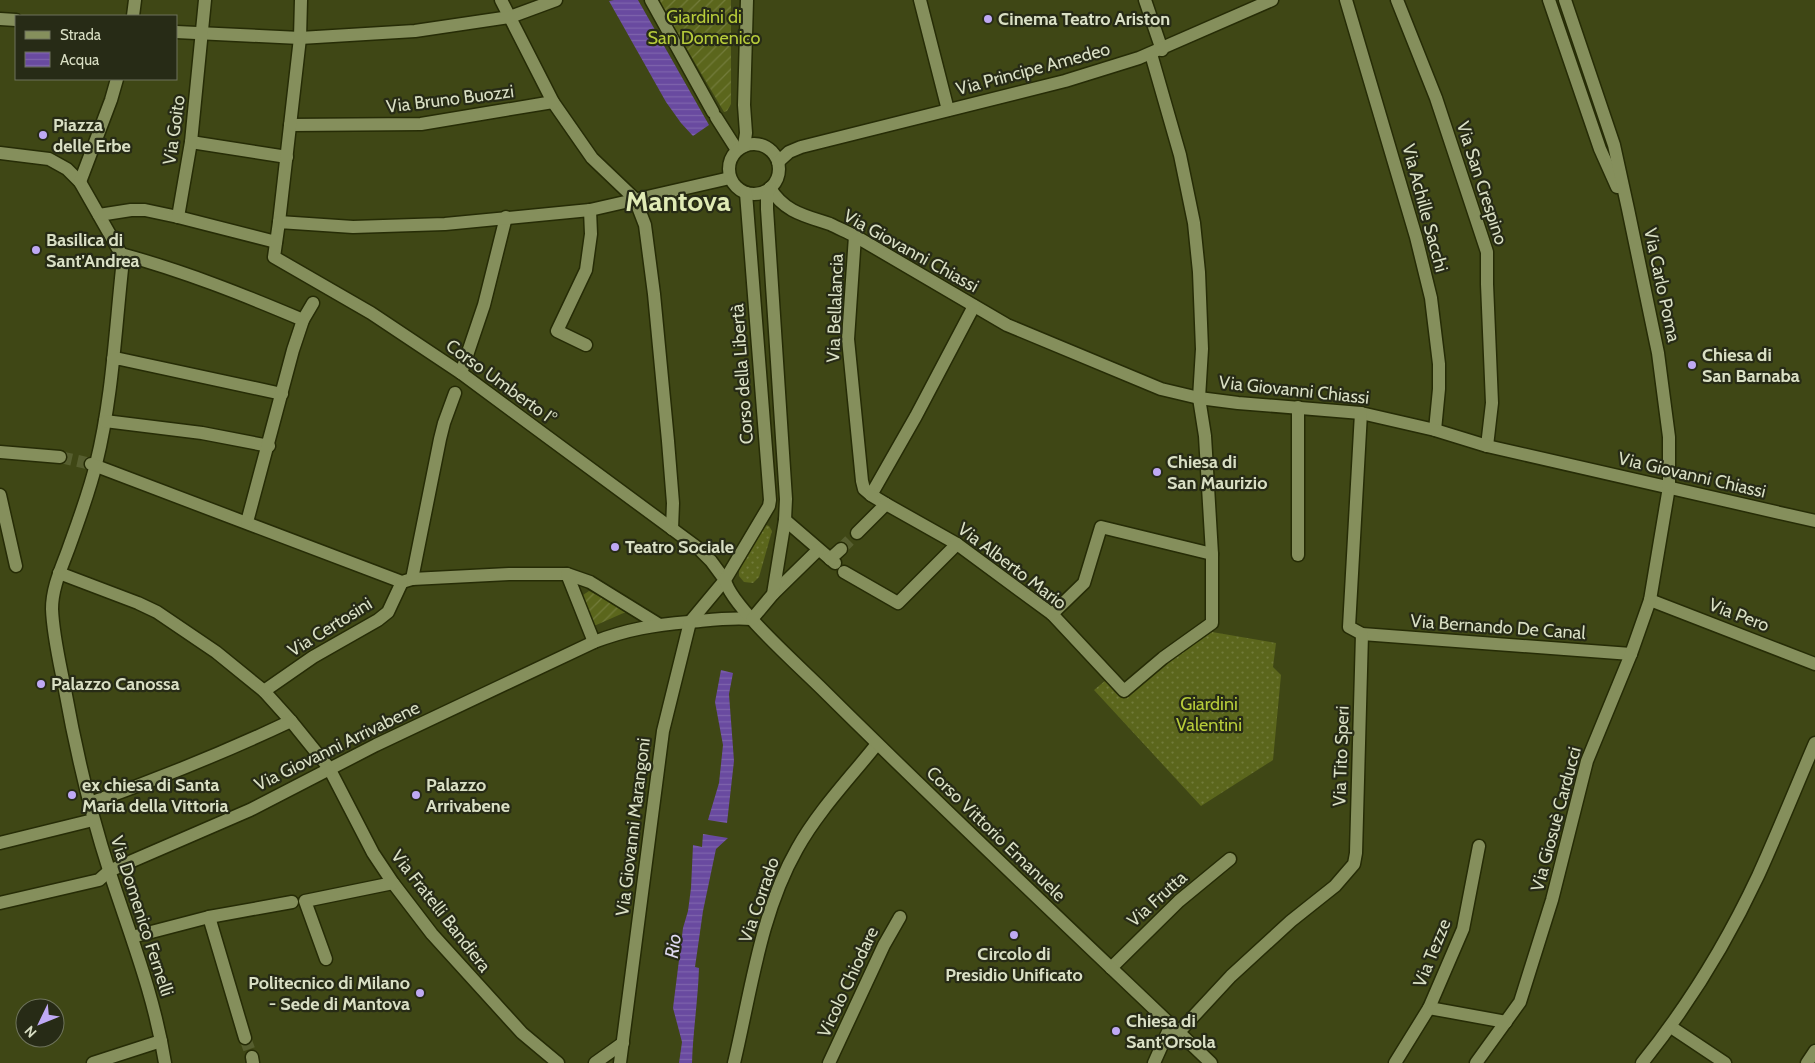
<svg xmlns="http://www.w3.org/2000/svg" width="1815" height="1063" font-family="Cabin,sans-serif">
<style>
.grass{fill:url(#grass-dots)}
.garden{fill:url(#garden-furrows)}
.water{fill:url(#water-rules)}
.lines{fill:none;stroke-linecap:round;stroke-linejoin:round}
.street-tunnel{stroke:#565e2f;stroke-width:12;stroke-dasharray:12 6;stroke-linecap:butt}
.street-casing{stroke:#262c06;stroke-width:15}
.secondary-casing{stroke:#262c06;stroke-width:15}
.street{stroke:#858f5c;stroke-width:12}
.secondary{stroke:#858f5c;stroke-width:12}
.poi-dot{fill:#bfa9f4;stroke:#272b16;stroke-width:2}
.labels{text-anchor:middle;dominant-baseline:central;stroke-width:4.5;stroke-linejoin:round;paint-order:stroke}
.park-label{font-size:18px;fill:#b7cc3a;stroke:#272b16}
.poi-label{font-size:18px;font-weight:bold;fill:#d9dfc4;stroke:#272b16;text-anchor:start}
.street-label{font-size:18px;fill:#d9dfc4;stroke:#272b16}
.water-label{font-size:19px;font-style:italic;fill:#dfd9f1;stroke:#272b16}
.town-label{font-size:28px;font-weight:bold;fill:#e0ebb5;stroke:#272b16}
</style>
<defs>
<pattern id="grass-dots" width="8" height="8" patternUnits="userSpaceOnUse" patternTransform="scale(1.25)"><rect width="8" height="8" fill="#5b661c"/><path d="M2 2h.1M6 6h.1" fill="none" stroke="#727b3b" stroke-width="1.8" stroke-linecap="round"/></pattern>
<pattern id="garden-furrows" width="10" height="10" patternUnits="userSpaceOnUse" patternTransform="scale(1.25)"><rect width="10" height="10" fill="#5b661c"/><path d="M-1 1l2-2M0 10L10 0M9 11l2-2" fill="none" stroke="#727b3b"/></pattern>
<pattern id="water-rules" width="6" height="5" patternUnits="userSpaceOnUse" patternTransform="scale(1.25)"><rect width="6" height="5" fill="#694aa0"/><path d="M0 2.5h6" fill="none" stroke="#7e64ac"/></pattern>
</defs>
<rect width="100%" height="100%" fill="#3f4715"/>
<g class="grass">
<polygon points="766,525 769,526 772,531 759,577 753,583 744,582 739,576 739,567"/>
<polygon points="1212,632 1276,643 1273,667 1281,675 1273,760 1201,806 1094,690 1106,680 1123,698 1164,664"/>
</g>
<g class="garden">
<polygon points="658,0 731,0 731,104 727,111 724,112"/>
<polygon points="589,591 628,611 594,626 580,597"/>
</g>
<g class="water">
<polygon points="614,0 638,0 709,125 693,136 681,123 666,102 609,1"/>
<polygon points="721,670 733,673 729,694 734,761 727,823 708,820 719,783 723,745 715,702"/>
<path d="M703 834 728 838 716 849 703 911 695 967 699 968C698 1000 693 1031 692 1063H679L682 1042 673 1008 683 928 688 911 691 888 693 845 702 847Z"/>
</g>
<g class="lines">
<g class="street-tunnel">
<polyline points="60,457 91,464"/>
<polyline points="841,549 857,533"/>
<polyline points="245,1038 252,1057"/>
</g>
<g class="street-casing">
<g id="street">
<polyline points="501,0 553,102 592,158 635,199 645,225 654,294 668,441 673,503 672,529"/>
<polyline points="651,0 713,112"/>
<polyline points="920,0 948,110"/>
<polyline points="1145,0 1162,50"/>
<polyline points="1346,0 1416,237 1431,298 1439,364 1439,389 1435,430"/>
<polyline points="1397,0 1436,98 1487,252 1487,284 1492,403 1487,446"/>
<polyline points="1549,0 1600,149 1617,187"/>
<polyline points="133,16 135,0"/>
<polyline points="0,19 16,20"/>
<polyline points="176,32 300,38 415,31 510,17 556,0"/>
<polyline points="716,117 737,150"/>
<polyline points="290,125 421,124 553,102"/>
<polyline points="191,142 287,157"/>
<path d="M0 153 49 159 67 169 80 182 121 254 122 269C115 334 112 400 96 464 89 493 78 522 68 550 61 569 52 588 52 609 53 636 60 664 65 690 76 751 90 811 109 870 130 935 154 994 165 1063"/>
<polyline points="80,182 111,100 117,79"/>
<path d="M770 188C784 212 806 216 830 224 838 228 847 232 855 236L1007 325 1161 389 1199 398 1238 403 1361 413 1435 430 1487 446 1815 521"/>
<polyline points="99,215 131,210 145,210 178,217 276,242"/>
<polyline points="178,217 191,142 205,0"/>
<polyline points="279,222 300,38 301,0"/>
<polyline points="855,236 848,339 862,481 864,489 871,495 916,416 974,306"/>
<path d="M121 254C184 271 244 295 303 320"/>
<polyline points="586,345 557,331 586,270 591,234 590,210"/>
<polyline points="113,359 120,359 282,394"/>
<polyline points="461,373 484,305 506,217"/>
<polyline points="1361,413 1349,627 1362,634 1631,654"/>
<polyline points="105,421 202,433 269,446"/>
<polyline points="0,452 60,457"/>
<polyline points="91,464 402,582 412,579 509,574 567,574 590,582 658,624"/>
<polyline points="0,495 16,566"/>
<polyline points="871,495 886,504 957,544 1052,614 1124,691 1163,658 1212,623 1212,554 1205,436 1199,398 1202,349 1199,272 1194,223 1180,155 1151,54"/>
<polyline points="785,520 835,563"/>
<polyline points="247,522 293,350 303,320 313,303"/>
<polyline points="857,533 886,504"/>
<polyline points="1298,555 1298,407"/>
<polyline points="830,559 841,549"/>
<polyline points="844,572 898,603 957,544"/>
<polyline points="59,573 138,603 157,612 216,652 264,691 291,721 329,768 373,853 393,883 432,934 522,1033 558,1063"/>
<polyline points="567,574 594,642"/>
<polyline points="412,579 440,439 444,423 455,393"/>
<polyline points="773,594 818,550"/>
<polyline points="1650,600 1815,664"/>
<polyline points="1052,614 1084,583 1101,527 1212,554"/>
<polyline points="264,691 313,657 378,620 388,612 402,582"/>
<path d="M90 803C159 779 225 752 291 721"/>
<polyline points="0,843 93,820"/>
<path d="M0 903 99 880 109 871 250 810 376 745 594 642C628 629 654 625 689 622 711 620 730 617 752 619"/>
<polyline points="209,917 245,1038"/>
<polyline points="132,937 209,917 292,902"/>
<polyline points="326,959 305,901 393,883"/>
<polyline points="1111,968 1179,901 1230,859"/>
<polyline points="1429,1008 1506,1022"/>
<polyline points="1671,1027 1725,1063"/>
<polyline points="1179,1032 1231,976 1291,921 1335,886 1354,864 1356,853 1362,634"/>
<polyline points="252,1057 253,1063"/>
<polyline points="93,1063 161,1041"/>
<polyline points="595,1063 623,1043"/>
<polyline points="620,1063 663,731 690,622 725,580 711,561 698,548 461,373 371,313 274,257 279,222 353,227 445,224 590,210 730,178"/>
<path d="M734 1063C751 992 760 914 797 849 818 811 850 778 877 744"/>
<polyline points="829,1063 884,945 900,917"/>
<polyline points="1154,1063 1171,1025"/>
<polyline points="1395,1063 1429,1008 1463,929 1479,846"/>
<polyline points="1476,1063 1520,1002 1552,900 1587,761 1631,654 1650,600 1669,487 1669,437 1658,353 1628,209 1614,145 1565,0"/>
<path d="M1642 1063C1688 1006 1727 942 1758 876 1778 832 1796 787 1815 743"/>
<polyline points="1807,1063 1815,1051"/>
</g>
</g>
<g class="secondary-casing">
<g id="secondary">
<circle cx="754" cy="169" r="25"/>
<polyline points="744,146 746,133 744,105 747,0"/>
<polyline points="778,162 789,152 801,147 1065,81 1139,58 1272,0"/>
<path d="M746 193 770 500 769 506 725 580C731 606 800 667 822 689 950 816 1081 939 1211 1063"/>
<polyline points="752,619 773,594 785,520 786,499 767,209 767,195 770,188"/>
</g>
</g>
<use href="#street" class="street"/>
<use href="#secondary" class="secondary"/>
</g>
<g class="poi-dot">
<circle cx="988" cy="19" r="5"/>
<circle cx="43" cy="135" r="5"/>
<circle cx="36" cy="250" r="5"/>
<circle cx="1692" cy="365" r="5"/>
<circle cx="1157" cy="472" r="5"/>
<circle cx="615" cy="547" r="5"/>
<circle cx="41" cy="684" r="5"/>
<circle cx="72" cy="795" r="5"/>
<circle cx="416" cy="795" r="5"/>
<circle cx="1014" cy="935" r="5"/>
<circle cx="420" cy="993" r="5"/>
<circle cx="1116" cy="1031" r="5"/>
</g>
<g class="labels">
<g class="park-label">
<text x="704" y="17">Giardini di<tspan x="704" dy="21">San Domenico</tspan></text>
<text x="1209" y="704">Giardini<tspan x="1209" dy="21">Valentini</tspan></text>
</g>
<g class="poi-label">
<text x="998" y="19">Cinema Teatro Ariston</text>
<text x="53" y="125">Piazza<tspan x="53" dy="21">delle Erbe</tspan></text>
<text x="46" y="240">Basilica di<tspan x="46" dy="21">Sant'Andrea</tspan></text>
<text x="1702" y="355">Chiesa di<tspan x="1702" dy="21">San Barnaba</tspan></text>
<text x="1167" y="462">Chiesa di<tspan x="1167" dy="21">San Maurizio</tspan></text>
<text x="625" y="547">Teatro Sociale</text>
<text x="51" y="684">Palazzo Canossa</text>
<text x="82" y="785">ex chiesa di Santa<tspan x="82" dy="21">Maria della Vittoria</tspan></text>
<text x="426" y="785">Palazzo<tspan x="426" dy="21">Arrivabene</tspan></text>
<text x="1014" y="954" text-anchor="middle">Circolo di<tspan x="1014" dy="21">Presidio Unificato</tspan></text>
<text x="410" y="983" text-anchor="end">Politecnico di Milano<tspan x="410" dy="21">- Sede di Mantova</tspan></text>
<text x="1126" y="1021">Chiesa di<tspan x="1126" dy="21">Sant'Orsola</tspan></text>
</g>
<g class="street-label">
<text transform="translate(1033 69) rotate(-15)">Via Principe Amedeo</text>
<text transform="translate(450 99) rotate(-7)">Via Bruno Buozzi</text>
<text transform="translate(174 130) rotate(-82)">Via Goito</text>
<text transform="translate(1482 183) rotate(72)">Via San Crespino</text>
<text transform="translate(1425 208) rotate(75)">Via Achille Sacchi</text>
<text transform="translate(911 251) rotate(29)">Via Giovanni Chiassi</text>
<text transform="translate(1662 285) rotate(78)">Via Carlo Poma</text>
<text transform="translate(835 308) rotate(-88)">Via Bellalancia</text>
<text transform="translate(742 374) rotate(-94)">Corso della Libertà</text>
<text transform="translate(501 382) rotate(36)">Corso Umberto I°</text>
<text transform="translate(1294 390) rotate(6)">Via Giovanni Chiassi</text>
<text transform="translate(1692 475) rotate(13)">Via Giovanni Chiassi</text>
<text transform="translate(1012 566) rotate(37)">Via Alberto Mario</text>
<text transform="translate(1739 615) rotate(21)">Via Pero</text>
<text transform="translate(330 627) rotate(-32)">Via Certosini</text>
<text transform="translate(1498 627) rotate(4)">Via Bernando De Canal</text>
<text transform="translate(337 746) rotate(-26)">Via Giovanni Arrivabene</text>
<text transform="translate(1341 756) rotate(-88)">Via Tito Speri</text>
<text transform="translate(1556 819) rotate(-75)">Via Giosuè Carducci</text>
<text transform="translate(633 827) rotate(-83)">Via Giovanni Marangoni</text>
<text transform="translate(996 834) rotate(44)">Corso Vittorio Emanuele</text>
<text transform="translate(1157 899) rotate(-42)">Via Frutta</text>
<text transform="translate(759 900) rotate(-71)">Via Corrado</text>
<text transform="translate(441 911) rotate(52)">Via Fratelli Bandiera</text>
<text transform="translate(142 916) rotate(72)">Via Domenico Fernelli</text>
<text transform="translate(1432 953) rotate(-68)">Via Tezze</text>
<text transform="translate(848 982) rotate(-65)">Vicolo Chiodare</text>
</g>
<g class="water-label">
<text transform="translate(673 946) rotate(-82)">Rio</text>
</g>
<g class="town-label">
<text x="678" y="201">Mantova</text>
</g>
</g>
<rect x="15" y="15" width="162" height="65" fill="#272b16" stroke="#6e735c"/>
<rect x="25" y="31" width="25" height="8" fill="#858f5c" stroke="#6e735c"/>
<text x="60" y="40" font-size="15" fill="#d9dfc4">Strada</text>
<rect x="25" y="52" width="25" height="15" fill="url(#water-rules)" stroke="#6e735c"/>
<text x="60" y="65" font-size="15" fill="#d9dfc4">Acqua</text>
<g transform="translate(40 1023) rotate(227)"><circle r="24" fill="#272b16" stroke="#6e735c"/>
<path d="M0-4L9 19L0 12L-9 19Z" fill="#bfa9f4"/>
<text y="-8" font-size="14" font-weight="bold" text-anchor="middle" fill="#d9dfc4">N</text>
</g>
</svg>
